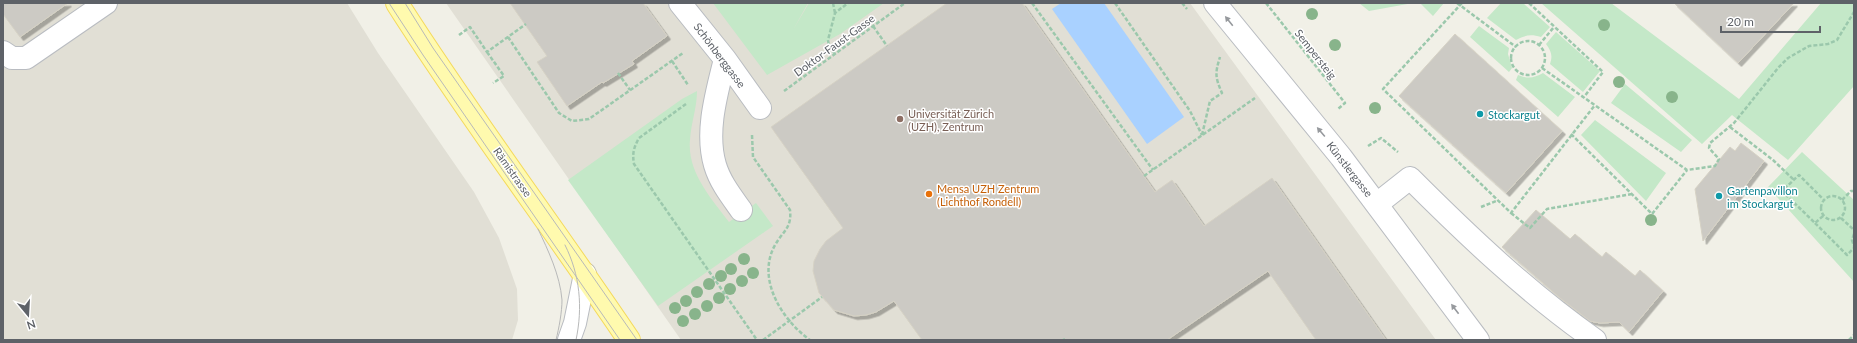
<svg xmlns="http://www.w3.org/2000/svg" width="1857" height="343" viewBox="0 0 1857 343" font-family="Lato,sans-serif">
<style>
.education{fill:#e1dfd5}
.green{fill:#c4e8c8}
.water{fill:#a9d1ff}
.building{fill:#cccac4;stroke:#d6d2c5;filter:url(#shadow)}
.lines{fill:none;stroke-linecap:round;stroke-linejoin:round}
.minor-casing{stroke:#b9bcc1;stroke-width:24}
.major-casing{stroke:#f4d95d;stroke-width:24}
.path{stroke:#9bc8ac;stroke-width:2.5;stroke-dasharray:4 2;stroke-linecap:butt}
.minor{stroke:#fff;stroke-width:22}
.major{stroke:#fffaae;stroke-width:22}
.tram{stroke:#b8b9b9;stroke-width:1}
.tree{fill:#88b48b}
.oneway{fill:#96999d}
.culture-dot{fill:#0f9aa8;stroke:#fff;stroke-width:1.5}
.education-dot{fill:#8d6e63;stroke:#fff;stroke-width:1.5}
.food-dot{fill:#e8710a;stroke:#fff;stroke-width:1.5}
.labels{text-anchor:middle;dominant-baseline:central;stroke-width:3;stroke-linejoin:round;paint-order:stroke}
.street-label{font-size:11px;fill:#5e6268;stroke:#fff}
.education-label{font-size:11px;fill:#785e54;stroke:#fff;text-anchor:start}
.culture-label{font-size:11px;fill:#0d838f;stroke:#fff;text-anchor:start}
.food-label{font-size:11px;fill:#c56008;stroke:#fff;text-anchor:start}
</style>
<defs>
<filter id="shadow"><feDropShadow dx="3.5" dy="3.5" stdDeviation="0" flood-color="#0004"/></filter>
</defs>
<rect width="100%" height="100%" fill="#f1f0e7"/>
<path class="education" d="M3 3H347L378 53 474 192 499 238 517 289 518 320 512 340H3Z
M446 3H1190L1436 340H681Z"/>
<path class="green" d="M713 3H808L793 30 809 3H884L840 34 767 75Z
M1359 3H1413L1369 11Z
M1420 3H1444L1433 16Z
M1501 3H1523L1550 27 1541 37C1531 34 1525 35 1516 40L1487 18Z
M1541 3H1611L1739 99 1821 3H1854V86L1788 160 1732 115 1702 144Z
M1479 26 1509 48 1508 54 1512 68 1509 72 1470 37Z
M1556 32 1600 71 1583 92 1550 64C1553 55 1551 51 1546 44Z
M1543 73 1575 97 1558 117 1516 80 1518 75C1528 79 1534 78 1543 73Z
M1625 84 1692 140 1681 152 1611 103Z
M697 91C697 108 691 123 690 140 687 172 711 198 729 222L756 203 773 226 658 306 568 180 682 99Z
M1595 120 1666 173 1646 201 1581 135Z
M1802 152 1854 200V282L1768 187Z"/>
<path class="water" d="M1061 3H1104L1184 117 1147 144 1052 9Z"/>
<path class="building" d="M3 3H68L20 37 3 14Z
M510 3H643L667 36 632 61 634 64 603 83 602 82 567 106 537 62 547 56Z
M947 3H1022L1155 192 1172 180 1204 226 1272 178 1386 340H1316L1268 271 1167 340H922L894 301 876 312 866 315 854 316 834 310 819 293 813 271 814 261 820 249 826 241 843 228 771 127Z
M1674 3H1794L1738 63Z
M1455 34 1562 131 1506 193 1399 96Z
M1741 143 1764 161 1703 241 1695 189 1730 147 1735 151Z
M1536 210 1570 239 1575 234 1602 257 1606 252 1635 276 1640 270 1663 291 1629 332 1619 322 1600 323 1590 321 1560 298 1502 247Z"/>
<g class="lines">
<g class="minor-casing">
<path id="minor" d="M680 3 725 59 760 108
M1215 3 1341 157 1478 340
M3 52 12 58H26L106 3
M725 59C717 92 705 131 715 165 720 182 731 196 741 210
M1377 204 1410 178C1468 236 1528 293 1595 340
M569 340 575 323 585 274"/>
</g>
<g class="major-casing">
<path id="major" d="M397 3C470 118 553 227 629 340"/>
</g>
<path class="path" d="M833 3 835 13
M1032 3 1153 170
M1115 3 1190 111 1202 135
M1182 3 1187 9
M1266 3 1345 103 1338 109
M1457 3 1516 47
M1462 3 1383 89 1511 213 1595 105
M1529 3 1603 72 1584 97
M873 26 887 46
M459 35 470 27 487 52 526 24
M508 37 559 113 572 121 589 119 683 53
M1511 58a17 17 0 1 1 34 0a17 17 0 1 1-34 0Z
M1539 45 1554 27
M487 52 504 76 493 83
M835 54 829 46 828 40 835 13 848 3
M672 61 688 85
M1542 68 1687 170 1715 166 1719 159 1709 148 1710 143 1734 123 1778 68 1788 58 1809 46 1828 44 1837 40 1854 12
M618 73 630 90
M784 91 905 3
M686 104 639 138C634 147 632 153 634 164L757 340
M1730 127 1773 160 1794 180
M1571 134 1652 214 1687 170
M752 135 753 157 790 210C792 228 783 231 775 245 756 279 782 320 810 340
M1202 135 1210 101 1222 93C1215 77 1215 73 1220 57
M1368 146 1381 138 1398 152
M1144 176 1255 98
M1821 208a12 12 0 1 1 24 0a12 12 0 1 1-24 0Z
M1842 200 1851 191H1854
M1481 207 1496 201
M1511 213 1530 228 1547 209 1632 194
M1823 216 1815 223 1782 191 1799 175 1824 200
M1841 218 1854 230
M1815 223 1847 255 1854 248
M1854 234 1852 240 1854 246
M763 340 822 297
M1063 340 1065 339
M1849 340 1854 335"/>
<use href="#minor" class="minor"/>
<use href="#major" class="major"/>
<path class="tram" d="M389 3 423 55 620 340
M405 3 433 48 637 340
M538 229C548 250 560 275 562 300 562 312 559 328 556 340
M565 245C580 275 583 307 576 340"/>
</g>
<g class="tree">
<circle cx="1312" cy="14" r="6"/>
<circle cx="1604" cy="25" r="6"/>
<circle cx="1335" cy="45" r="6"/>
<circle cx="1619" cy="82" r="6"/>
<circle cx="1672" cy="97" r="6"/>
<circle cx="1375" cy="108" r="6"/>
<circle cx="1651" cy="220" r="6"/>
<circle cx="744" cy="259" r="6"/>
<circle cx="731" cy="269" r="6"/>
<circle cx="753" cy="273" r="6"/>
<circle cx="721" cy="276" r="6"/>
<circle cx="742" cy="281" r="6"/>
<circle cx="709" cy="284" r="6"/>
<circle cx="730" cy="289" r="6"/>
<circle cx="697" cy="292" r="6"/>
<circle cx="719" cy="298" r="6"/>
<circle cx="686" cy="301" r="6"/>
<circle cx="707" cy="306" r="6"/>
<circle cx="675" cy="308" r="6"/>
<circle cx="695" cy="314" r="6"/>
<circle cx="683" cy="321" r="6"/>
</g>
<defs><path id="oneway-solid" d="M-6-.8H1V-3.2L6.5 0L1 3.2V.8H-6Z"/></defs>
<g class="oneway">
<use href="#oneway-solid" transform="translate(1229 21) rotate(-129)"/>
<use href="#oneway-solid" transform="translate(1321 132) rotate(-130)"/>
<use href="#oneway-solid" transform="translate(1455 309) rotate(-127)"/>
</g>
<g class="culture-dot">
<circle cx="1480" cy="114" r="4"/>
<circle cx="1719" cy="196" r="4"/>
</g>
<circle class="education-dot" cx="900" cy="119" r="4"/>
<circle class="food-dot" cx="929" cy="194" r="4"/>
<g class="labels">
<g class="street-label">
<text transform="translate(834 45) rotate(-36)">Doktor-Faust-Gasse</text>
<text transform="translate(1316 54) rotate(52)">Sempersteig</text>
<text transform="translate(720 55) rotate(53)">Schönberggasse</text>
<text transform="translate(1350 169) rotate(52)">Künstlergasse</text>
<text transform="translate(513 172) rotate(55)">Rämistrasse</text>
</g>
<g class="education-label">
<text x="908" y="113">Universität Zürich<tspan x="908" dy="13">(UZH), Zentrum</tspan></text>
</g>
<g class="culture-label">
<text x="1488" y="114">Stockargut</text>
<text x="1727" y="190">Gartenpavillon<tspan x="1727" dy="13">im Stockargut</tspan></text>
</g>
<g class="food-label">
<text x="937" y="188">Mensa UZH Zentrum<tspan x="937" dy="13">(Lichthof Rondell)</tspan></text>
</g>
</g>
<rect width="1857" height="343" fill="none" stroke="#5e6268" stroke-width="8"/>
<g transform="translate(28 315) rotate(162)" stroke="#ffffff" stroke-width="3" paint-order="stroke">
<path d="M0-3L7 15L0 10L-7 15Z" fill="#5e6268"/>
<text y="-6" font-size="11" font-weight="bold" text-anchor="middle" fill="#5e6268">N</text>
</g>
<path d="M1721 26v6h99v-6" fill="none" stroke="#5e6268" stroke-width="2"/>
<text x="1727" y="26" font-size="12" fill="#5e6268" stroke="#ffffff" stroke-width="3" paint-order="stroke">20 m</text>
</svg>
